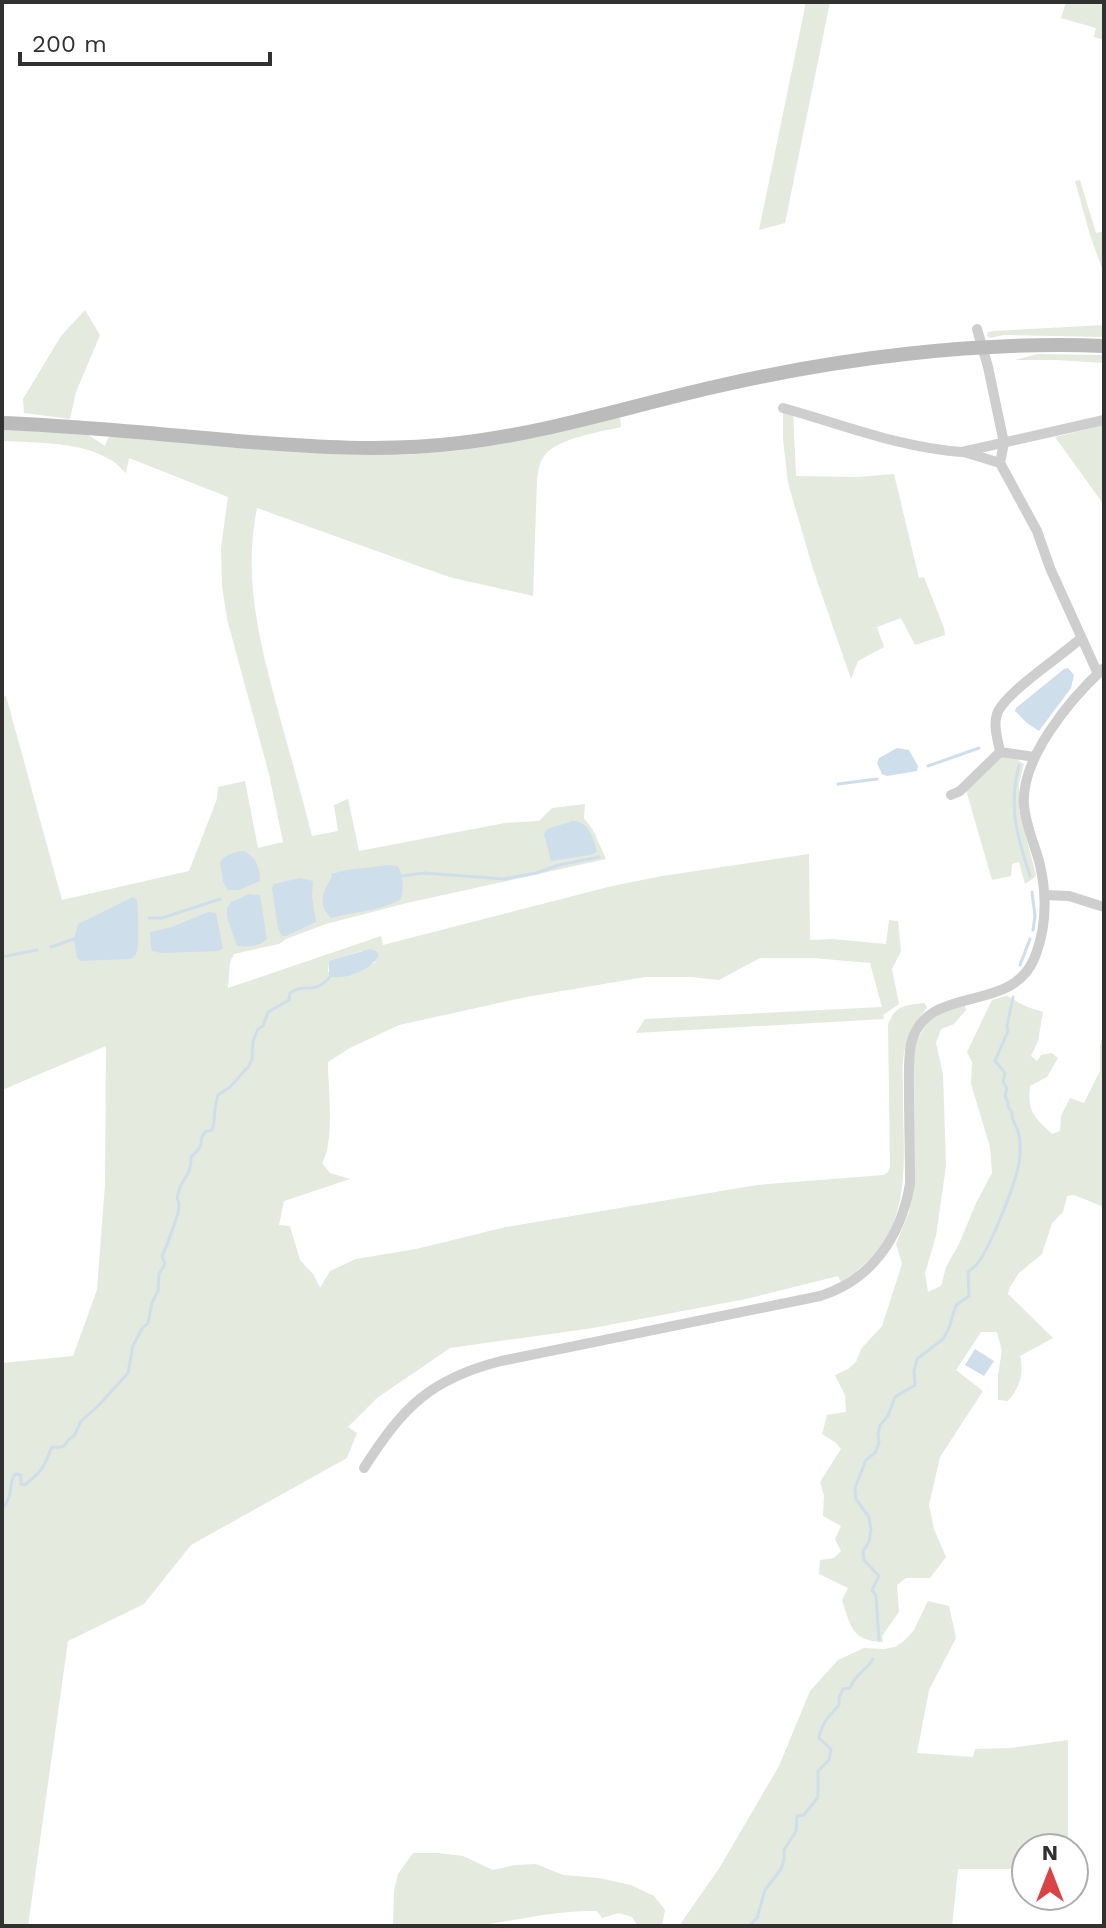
<svg xmlns="http://www.w3.org/2000/svg" width="1106" height="1928" viewBox="0 0 1106 1928" font-family="'Work Sans',sans-serif">
<style>
.green{fill:#e4eade;fill-rule:evenodd}
.water{fill:#cfdeeb}
.lines{fill:none;stroke-linecap:round;stroke-linejoin:round}
.stream{stroke:#cfdeeb;stroke-width:3}
.minor{stroke:#cecece;stroke-width:10}
.secondary{stroke:#bbb;stroke-width:14}
</style>
<rect width="100%" height="100%" fill="#fff"/>
<path class="green" d="M806 2H830L785 223 759 230Z
M1066 2H1104V40L1094 37 1096 28 1061 18Z
M1080 180 1096 233 1104 231V274L1090 235 1075 181Z
M85 310 100 335 76 392 70 419 24 413 23 399 61 336Z
M1104 325V337L1004 335 990 338 987 336 988 332 994 331Z
M1037 354 1104 355V363L1057 360H1015Z
M783 408 793 410 796 476 858 477 894 474 919 578 924 577 944 628 945 635 915 645 901 618 877 627 884 647 858 661 851 679 813 569 788 483 783 439Z
M620 416 621 427C601 432 557 438 544 456 539 463 538 472 537 480L533 596 449 577 257 508C242 581 261 647 280 718 291 757 302 797 312 836L338 831 334 805 348 799 359 851 505 823 539 821 552 808 585 804 584 818 593 830 606 859 407 903 326 924 286 939 279 944 234 954 230 962 228 988 381 936 383 945 612 886 662 876 809 854 810 940 832 939 886 944 889 920 898 921 901 951 892 969 899 1004 883 1015 884 1019 636 1033 645 1019 882 1007 870 963 813 958H760L719 980 692 977H645L526 997 399 1025 350 1048 328 1062C328 1088 335 1142 322 1163L330 1173 350 1179 284 1201 279 1225 290 1226 300 1260 314 1275 320 1288 330 1271 356 1259 416 1249 506 1227 757 1185 884 1175 888 1172 890 1167 888 1025C894 1006 905 1005 924 1003L927 1007C920 1019 909 1031 906 1045 901 1060 903 1078 903 1094 903 1171 916 1235 841 1282L838 1276 746 1299 593 1328 450 1348 377 1398 348 1427 357 1433 347 1458 191 1545 144 1604 68 1641 28 1926H2V1363L73 1356 97 1290 105 1184 106 1046 2 1090V852L4 851 2 843V697L6 696 62 900 189 871 217 799 218 787 245 781 258 848 283 842 269 774 227 619 222 586 221 548 228 497 129 458 126 473C121 469 117 463 111 460 79 441 38 443 2 441V427L87 434 105 446 108 438 112 436 305 452 402 455 456 451 502 444ZM362 951 376 962 352 975 328 972 329 962 331 960Z
M1104 425V505L1055 437Z
M1002 756 1015 758 1024 764 1019 784V810L1036 875 1034 878 1025 884 1019 862 1012 864 1011 876 992 880 966 790Z
M1007 996 1027 1007 1043 1012 1038 1041 1031 1056 1037 1061 1041 1055 1052 1053 1058 1058 1047 1077 1030 1086C1027 1113 1035 1117 1052 1134L1060 1131 1061 1116 1070 1098 1084 1103 1100 1071V1045L1104 1032V1207L1074 1195 1067 1196 1063 1212 1052 1223 1042 1254 1019 1273 1010 1287 1008 1294 1053 1338 1020 1356C1024 1374 1020 1387 1008 1401L998 1400V1374L1002 1351 997 1332H981L956 1370 983 1391 940 1457 929 1505 934 1529 946 1557 930 1578H906L897 1585 899 1612 882 1636 883 1642C852 1641 851 1627 842 1600L848 1588 819 1574 820 1560 834 1558 841 1551 835 1539 841 1526 823 1516 824 1496 820 1482 841 1449 836 1443 822 1434 827 1415 846 1412 845 1395 835 1375 848 1369 856 1362 861 1349 882 1326 902 1264 896 1244 909 1212 914 1171 912 1065 916 1042 929 1020 947 1009 965 1006 966 1010 954 1024 941 1029 936 1043 943 1074 946 1166 936 1236 925 1273 928 1292 941 1286 946 1267 959 1244 976 1203 992 1173 990 1147 971 1084 972 1062 967 1052 992 1000Z
M928 1601 949 1606 956 1638 929 1690 917 1753 973 1757 975 1749 1011 1748 1068 1740V1848H1026V1869H958L952 1926H679L720 1867 779 1766 810 1691 838 1660 864 1648 884 1649 895 1647 904 1641 914 1630Z
M413 1853H437L463 1856 493 1870 515 1865 536 1864 563 1875 599 1878 631 1885 654 1896 665 1910 662 1926H638L632 1917 619 1913 602 1918 597 1911C554 1910 521 1920 480 1925 452 1928 421 1926 393 1926L394 1891 398 1874Z"/>
<path class="water" d="M1068 668 1074 675 1071 688 1039 731 1027 723 1015 711 1016 708 1064 669Z
M897 748 909 750 918 766 917 771 887 776 882 774 877 763 879 758Z
M573 821C589 821 593 838 597 852L590 855 551 861 544 834 547 829Z
M244 851C256 858 260 866 260 881L239 890H228L223 882 220 862C226 854 234 852 244 851Z
M389 865 398 866C403 875 404 888 401 899 381 911 353 912 331 918 317 905 323 891 332 877L331 874 346 870Z
M300 878 313 881 312 896 316 922 286 936H282L278 929 272 888 274 884Z
M249 894 260 895 267 939C260 947 247 947 237 946L227 917V908L231 902Z
M133 897 137 900C138 909 140 947 136 954 135 956 133 957 131 959L81 961 77 958 74 939 78 924Z
M208 912 216 913 223 949 218 951 161 953 152 951 151 948 150 932 172 927Z
M370 949 376 951 379 955C372 970 344 981 329 976V962L331 960Z
M975 1349 994 1361 984 1376 965 1365Z"/>
<g class="lines">
<path class="stream" d="M1019 765C1008 809 1017 835 1030 876
M928 766 979 748
M838 784 877 779
M402 876 424 873 504 879 536 873 559 865 599 857
M1032 892 1035 916 1033 930
M149 918H162L220 899
M51 947 74 939
M2 957 37 950
M1020 965 1030 939
M2 1509C15 1494 7 1487 15 1474L21 1475V1484L25 1485C30 1480 36 1476 40 1471 46 1464 48 1455 52 1447 71 1449 61 1442 74 1436L81 1421 98 1406 128 1373 133 1346 141 1330 148 1323 152 1303 158 1291 159 1274 165 1264 162 1256C165 1251 179 1213 179 1207 179 1197 176 1203 178 1194 181 1178 192 1176 191 1157 196 1152 203 1147 201 1139L205 1132 212 1130 214 1123 215 1108 218 1095 230 1087 249 1066 252 1059 253 1041 258 1029 263 1026 268 1012 289 1000 290 993C304 982 314 996 330 977
M879 1640 876 1596 872 1590 879 1576 864 1560 863 1551 869 1542 871 1530 869 1517 856 1499 855 1488 866 1460 875 1453 879 1443 878 1434 880 1425 888 1416 895 1397 915 1385 914 1371 917 1359 943 1339 949 1328 956 1305 969 1296 968 1272C970 1270 976 1266 977 1264 990 1248 1021 1173 1020 1153 1020 1148 1020 1141 1019 1135 1017 1125 1011 1121 1012 1112L1008 1107V1102L1005 1096 1007 1088 1003 1082 1005 1073 995 1061 1008 1031 1007 1026 1013 997
M749 1926 757 1918 765 1890 781 1869 784 1860V1850L796 1831 797 1816 804 1815 818 1797V1771L829 1760 831 1749 819 1738C823 1720 829 1717 839 1705V1698L843 1689 850 1688C855 1674 866 1671 873 1659"/>
<path class="minor" d="M977 329 988 367 1004 443 1000 463
M783 408C841 424 901 448 962 452L1104 420
M964 452 1000 463
M1000 463 1037 531 1050 568 1098 674
M1035 757 1000 752C998 740 993 726 997 714 1004 693 1062 656 1081 638
M951 795 960 791 1000 752
M1045 895 1069 896 1104 907
M364 1468C403 1407 430 1379 501 1361L820 1296C872 1280 901 1236 910 1184 910 1154 909 1123 909 1093 909 1077 908 1060 911 1044 927 980 1014 1018 1036 954 1047 924 1047 896 1040 865 1035 845 1026 827 1024 806 1020 759 1070 699 1104 668"/>
<path class="secondary" d="M2 423C81 426 159 434 237 441 312 447 386 452 460 443 547 433 630 406 714 387 838 358 977 341 1104 346"/>
</g>
<rect width="1106" height="1928" fill="none" stroke="#313131" stroke-width="8"/>
<g transform="translate(1050 1872)"><circle r="38" fill="#ffffff" stroke="#adadad" stroke-width="2"/>
<path d="M0-6L14 30L0 20L-14 30Z" fill="#d94346"/>
<text y="-12" font-size="22" font-weight="bold" text-anchor="middle" fill="#313131">N</text>
</g>
<path d="M20 52v12h250v-12" fill="none" stroke="#313131" stroke-width="4"/>
<text x="32" y="52" font-size="24" fill="#313131" stroke="#ffffff" stroke-width="6" paint-order="stroke">200 m</text>
</svg>
